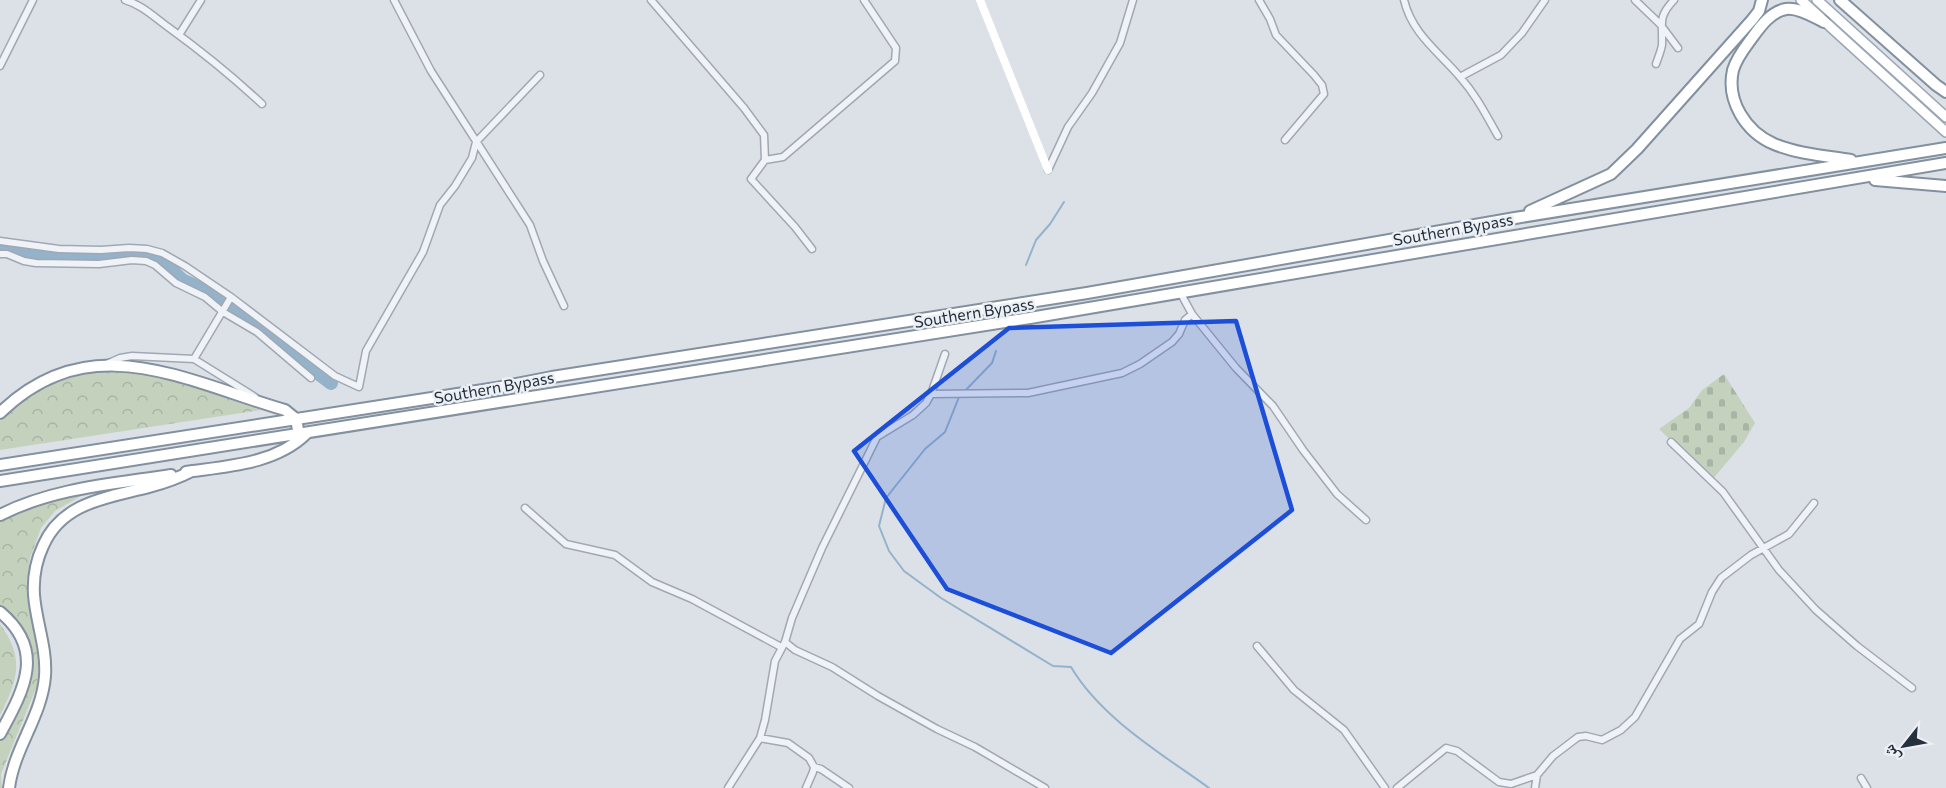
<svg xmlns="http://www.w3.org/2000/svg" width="1946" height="788" viewBox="0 0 1946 788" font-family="Commissioner,'Noto Naskh Arabic',sans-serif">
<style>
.cemetery{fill:url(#cemetery-stones)}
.park{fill:url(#park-crowns)}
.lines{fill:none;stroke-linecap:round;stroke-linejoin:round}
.stream{stroke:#94b2ca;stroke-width:2}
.river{stroke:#94b2ca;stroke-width:14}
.street-casing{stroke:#a1a8b2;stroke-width:9}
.primary-casing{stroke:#9ba7b4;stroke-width:12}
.highway-casing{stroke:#83909f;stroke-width:14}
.street{stroke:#eff2f6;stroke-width:6}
.secondary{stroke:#fff;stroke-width:8}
.primary{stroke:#fff;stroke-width:9}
.highway{stroke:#fff;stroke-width:10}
.marked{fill:#1d4ed8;fill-opacity:0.2;stroke:#1d4ed8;stroke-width:4.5;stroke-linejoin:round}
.labels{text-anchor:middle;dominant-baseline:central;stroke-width:5;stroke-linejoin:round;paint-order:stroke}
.street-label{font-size:16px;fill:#25303f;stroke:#ecf0f5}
</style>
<defs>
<pattern id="cemetery-stones" width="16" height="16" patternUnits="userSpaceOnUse" patternTransform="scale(1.5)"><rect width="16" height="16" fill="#c4d2bd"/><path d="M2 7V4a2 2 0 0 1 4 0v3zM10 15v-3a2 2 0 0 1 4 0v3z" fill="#a8b5a4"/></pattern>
<pattern id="park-crowns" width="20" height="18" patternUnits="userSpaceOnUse" patternTransform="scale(1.5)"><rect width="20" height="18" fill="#c4d2bd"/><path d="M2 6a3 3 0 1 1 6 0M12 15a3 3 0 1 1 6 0" fill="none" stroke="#a8b5a4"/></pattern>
</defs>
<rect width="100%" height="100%" fill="#dce1e8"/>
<path class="cemetery" d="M1724 374 1755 423 1744 442 1712 480 1659 429 1689 408 1702 390Z"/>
<path class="park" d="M102 371 143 373 197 388 261 410 0 450V421C33 390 57 378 102 371Z
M111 486 83 495 55 511 41 528 30 558 27 587 39 663 37 686 1 774 2 788H0V742L23 696 22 630 10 614 0 606V520L40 501Z
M0 624C25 658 18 680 0 715Z"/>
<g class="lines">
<path class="stream" d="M1026 265 1036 240 1050 224 1064 202
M996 351 992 363 959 397 945 432 925 449 886 498 879 526 889 551 904 571 941 598 1053 666 1071 667C1101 718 1162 754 1209 788"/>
<path class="river" d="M0 246 13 248 32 256 62 255 87 258 127 254 150 256 169 268 182 280 206 291 265 328 280 344 331 383"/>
<g class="street-casing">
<path id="street" d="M125 0C142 5 154 17 168 27 201 51 232 76 262 104
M394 0 431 71 530 225 543 261 564 306
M651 0 744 108 764 135 765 160 751 179 795 227 812 249
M1259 0 1270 19 1276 35 1314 75 1322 85 1324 94 1285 140
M1404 0C1412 34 1439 52 1460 77 1476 95 1486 115 1498 136
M1635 0 1660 24 1678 48
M179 35 201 0
M1656 64C1658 58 1661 51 1662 45 1663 23 1657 18 1674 0
M0 66 33 0
M1460 77 1501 55 1522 33 1545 0
M765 160 783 157 895 61 896 48 864 0
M1048 170 1068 127 1092 93 1120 43 1133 0
M0 241 59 249 101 250 129 248 147 249 162 253 185 266 231 297 335 376 359 387 366 351 423 252 440 205 455 186 472 158 476 142 540 75
M0 254H7L24 261 36 263 99 264 132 260 146 261 155 265 176 283 205 297 223 312 257 332 311 378
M1180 292 1192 314 1236 368 1273 406 1303 450 1337 494 1366 520
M194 359 231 297
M104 365 120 358 132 356 194 359 255 397
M931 394 1028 393 1122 373 1140 364 1172 342 1179 334 1185 320 1192 314
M1671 442 1723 492 1779 570 1816 610 1857 646 1912 688
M525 508 566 544 615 555 652 582 692 599 781 647
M785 642 795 650 832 667 878 696 937 729 975 747 1045 788
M1257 646 1294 690 1344 730 1385 788
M760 738 788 743 809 758 814 767 813 772 806 788
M814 767 821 769 849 788
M1861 778 1867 788
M728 788 760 738 765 720 775 661 785 642 792 618 822 548 877 437 913 415 926 403 931 394 945 354
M1397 788 1446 748 1457 751 1499 782 1511 784 1537 775 1553 756 1578 737 1586 736 1602 740 1621 730 1635 717 1680 639 1699 624 1712 592 1721 578 1751 555 1789 534 1814 503
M1535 788 1537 775"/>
</g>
<g class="primary-casing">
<path id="primary" d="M1801 0 1946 132
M1817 0 1946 117"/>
</g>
<g class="highway-casing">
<path id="highway" d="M1840 0 1936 85 1946 92
M1824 22C1814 17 1798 7 1786 9 1769 12 1758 30 1749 42 1743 50 1736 60 1733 70 1726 101 1746 132 1774 144 1798 154 1826 156 1851 160
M1875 180 1946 186
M1530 211 1611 174 1637 149 1752 20 1759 11 1762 0
M0 413C90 325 185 381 285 410L296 419 299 435
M0 465 496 388 552 377 1087 293 1515 218 1946 148
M186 472C228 466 275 464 306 434
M0 481 1030 318 1946 163
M0 515C53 488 113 484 171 475
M0 612C47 651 23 691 0 734
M9 788C14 748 42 716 45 676 47 648 36 622 34 595 33 579 36 561 43 546 62 502 107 498 149 487 164 483 178 478 192 471"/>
</g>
<use href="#street" class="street"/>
<path class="secondary" d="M980 0 1048 170"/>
<use href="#primary" class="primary"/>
<use href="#highway" class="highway"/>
</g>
<path class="marked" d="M1236 321 1292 510 1111 653 947 589 854 451 1009 328Z"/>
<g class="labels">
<g class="street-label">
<text transform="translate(1453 229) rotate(-10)">Southern Bypass</text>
<text transform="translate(974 312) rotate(-9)">Southern Bypass</text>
<text transform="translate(494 387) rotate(-10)">Southern Bypass</text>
</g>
</g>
<g transform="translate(1904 746) rotate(239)" stroke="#ecf0f5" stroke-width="4.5" paint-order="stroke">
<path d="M0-4.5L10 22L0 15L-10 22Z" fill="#25303f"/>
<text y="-9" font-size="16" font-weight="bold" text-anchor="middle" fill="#25303f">ش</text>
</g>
</svg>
